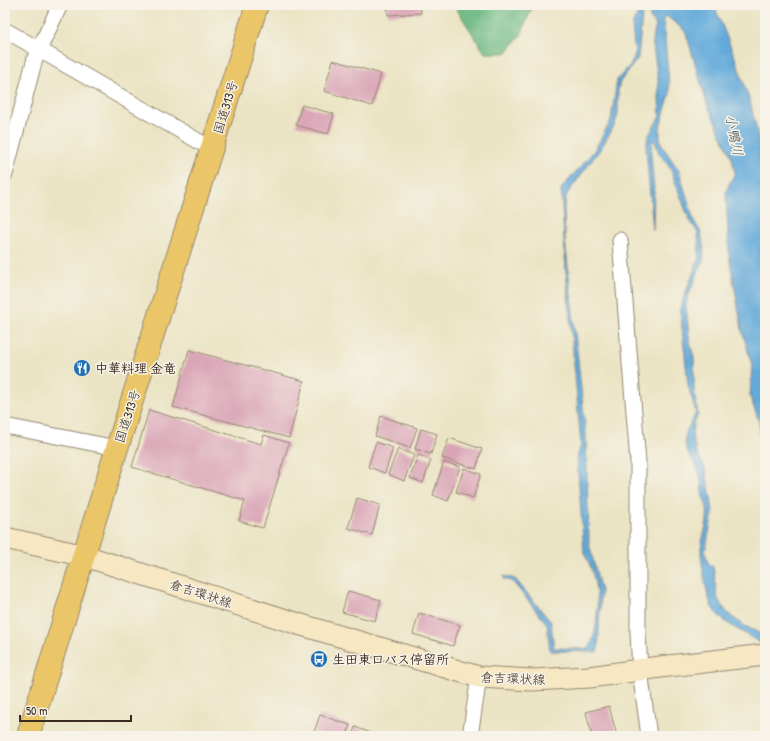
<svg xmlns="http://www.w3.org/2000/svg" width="770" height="741" viewBox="0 0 770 741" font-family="'Patrick Hand','Klee One',sans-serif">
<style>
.forest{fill:#6eba83;stroke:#547250}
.water{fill:#64aada;stroke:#506a7c}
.building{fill:#daa6b7}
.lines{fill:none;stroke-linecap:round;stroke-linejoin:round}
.street-casing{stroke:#938771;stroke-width:17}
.secondary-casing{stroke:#938771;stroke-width:23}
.highway-casing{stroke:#938771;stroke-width:24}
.street{stroke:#fff;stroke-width:15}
.secondary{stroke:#f7e8c3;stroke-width:21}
.highway{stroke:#ebc669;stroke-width:22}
.labels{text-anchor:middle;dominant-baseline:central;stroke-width:3;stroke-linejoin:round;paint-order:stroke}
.street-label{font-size:13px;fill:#3b2a1e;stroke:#f7f3e8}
.poi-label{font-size:13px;font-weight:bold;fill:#3b2a1e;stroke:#f7f3e8;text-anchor:start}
.water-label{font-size:14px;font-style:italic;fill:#495760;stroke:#f7f3e8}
</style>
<rect width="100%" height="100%" fill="#f7f3e8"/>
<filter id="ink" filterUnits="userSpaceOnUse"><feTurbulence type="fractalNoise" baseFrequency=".025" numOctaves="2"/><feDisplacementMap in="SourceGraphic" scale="8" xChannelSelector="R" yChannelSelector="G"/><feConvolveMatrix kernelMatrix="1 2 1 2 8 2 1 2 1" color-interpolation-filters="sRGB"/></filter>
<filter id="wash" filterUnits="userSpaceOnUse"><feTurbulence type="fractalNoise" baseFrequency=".012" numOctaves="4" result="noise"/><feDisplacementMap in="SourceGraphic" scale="16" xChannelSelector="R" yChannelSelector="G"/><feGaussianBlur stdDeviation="0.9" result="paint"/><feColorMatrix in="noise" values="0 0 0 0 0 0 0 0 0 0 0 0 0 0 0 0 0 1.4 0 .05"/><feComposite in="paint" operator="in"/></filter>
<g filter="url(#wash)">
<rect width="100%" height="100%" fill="#ebe4c4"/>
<path class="forest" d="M454 5H533L521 35 506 53H485Z"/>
<path class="water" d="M640 5H643L638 58 620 82 618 90V115L614 126 601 148 567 194 564 208 565 239 586 436 589 544 601 591 598 648 597 652 550 651 547 624 513 582 504 579V576L515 579 551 622 554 648 589 649C602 623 599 577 584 553L577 458 581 445 566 271 561 189 594 151 611 120 617 80 631 64 635 55 632 25 639 12Z
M650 5H714L736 60 751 105 757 131 765 185V481L759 421 750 397 752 365 742 330 729 255 726 193 729 184 735 173 732 158 707 104 686 33 683 29 665 15 663 19 670 93 660 127V138L663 147 679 171 694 221 701 232 703 244 704 259 690 291 686 305 689 337 694 358V389L698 415 694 422 692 434 696 452 705 468 711 497 713 513 705 552 708 563 713 567C715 576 716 592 718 599 726 617 748 629 765 635V647C749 633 723 626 712 607 707 598 700 558 701 547 703 535 709 521 707 508 706 502 702 497 702 491 701 483 702 477 698 470 694 460 685 453 685 440 685 429 693 421 696 412L688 385 680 308 699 257 698 233 689 219 670 168 659 153 656 144 652 139 651 156 654 188 653 230 646 148 648 137 660 116 658 78 652 40 656 25 650 18Z"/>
<g id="blocks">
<path class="building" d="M387 5H420L421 13 388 15Z
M333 60 381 74 372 106 324 91Z
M302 105 334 114 328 134 296 125Z
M189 350 304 381 289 438 173 407Z
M149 410 261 444 264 435 289 443 263 528 239 521 245 501 132 467Z
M381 416 417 428 410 448 375 436Z
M421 429 437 434 431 454 415 449Z
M449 438 482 449 476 469 442 458Z
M376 442 393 448 385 473 368 467Z
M398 449 414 455 404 481 388 474Z
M418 455 431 460 423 483 410 478Z
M444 462 460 467 448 501 433 495Z
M464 468 481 474 473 498 456 492Z
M357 498 380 505 372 535 348 528Z
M348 591 381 600 375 621 342 612Z
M419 613 460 625 453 646 413 634Z
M609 706 617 736H592L586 712Z
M320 715 350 725 347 736H326L314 732Z
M355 727 371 733 369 736H352Z"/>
</g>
</g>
<g filter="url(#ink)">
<use href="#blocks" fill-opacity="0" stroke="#938771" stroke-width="1"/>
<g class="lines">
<g class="street-casing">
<path id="street" d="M5 30 212 149
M5 174 35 58 60 5
M620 240 638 462V633L640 671 649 736
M5 426 117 448
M470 736 479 677"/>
</g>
<g class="secondary-casing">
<path id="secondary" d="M5 538 85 556 305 626 479 677 532 680 590 677 660 667 765 655"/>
</g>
<g class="highway-casing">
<path id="highway" d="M28 736 117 448 257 5"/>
</g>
<use href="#street" class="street"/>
<use href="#secondary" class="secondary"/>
<use href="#highway" class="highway"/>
</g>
</g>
<defs>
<g id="restaurant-disc" transform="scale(0.9)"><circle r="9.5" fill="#1f6fb2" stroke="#f7f3e8"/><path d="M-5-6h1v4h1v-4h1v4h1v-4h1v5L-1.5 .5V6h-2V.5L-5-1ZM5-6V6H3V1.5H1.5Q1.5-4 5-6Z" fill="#fff"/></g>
<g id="bus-disc" transform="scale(0.9)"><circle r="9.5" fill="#1f6fb2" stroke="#f7f3e8"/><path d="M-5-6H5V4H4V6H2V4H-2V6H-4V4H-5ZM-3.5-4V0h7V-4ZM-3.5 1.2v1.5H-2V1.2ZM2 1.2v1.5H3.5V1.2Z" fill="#fff"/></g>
</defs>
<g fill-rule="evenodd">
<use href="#restaurant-disc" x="82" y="368"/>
<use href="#bus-disc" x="319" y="659"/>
</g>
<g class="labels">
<g class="street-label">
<text transform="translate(225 107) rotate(-73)">国道313号</text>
<text transform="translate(127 416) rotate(-72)">国道313号</text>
<text transform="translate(201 593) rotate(18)">倉吉環状線</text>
<text transform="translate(513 678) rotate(2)">倉吉環状線</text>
</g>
<g class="poi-label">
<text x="95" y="368">中華料理 金竜</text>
<text x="332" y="659">生田東口バス停留所</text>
</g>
<g class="water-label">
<text transform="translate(735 135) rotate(79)">小鴨川</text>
</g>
</g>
<rect width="770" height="741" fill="none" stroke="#f7f3e8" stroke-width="20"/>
<path d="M20 715v6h111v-6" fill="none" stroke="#3b2a1e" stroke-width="2"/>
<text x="26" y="715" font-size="12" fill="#3b2a1e" stroke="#f7f3e8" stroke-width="3" paint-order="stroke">50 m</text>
</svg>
